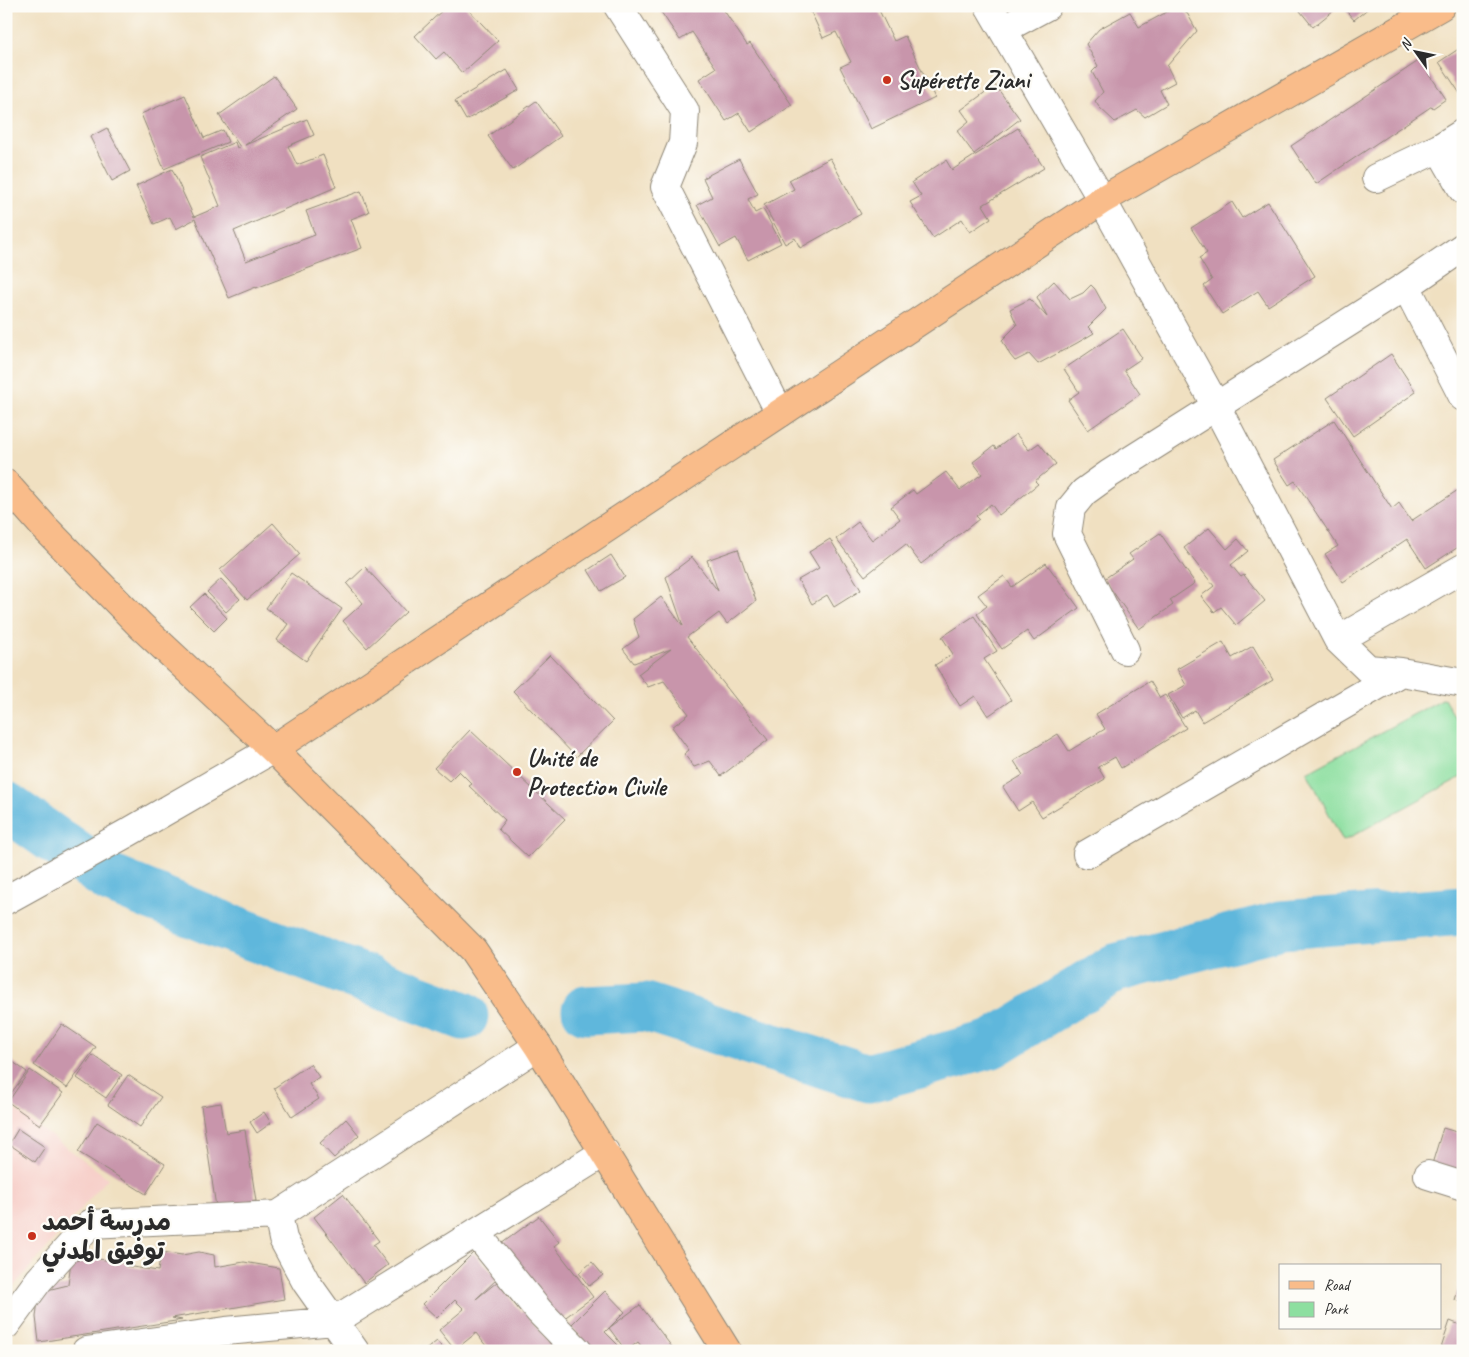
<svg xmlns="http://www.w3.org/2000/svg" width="1469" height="1357" viewBox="0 0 1469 1357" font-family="Caveat,'Playpen Sans Arabic',sans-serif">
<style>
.built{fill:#f7d0ca}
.park{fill:#8ddfa0;stroke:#5c8566}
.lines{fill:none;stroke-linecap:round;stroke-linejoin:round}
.river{stroke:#5eb7dc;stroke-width:49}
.building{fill:#c895ab}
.minor-casing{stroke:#8e8676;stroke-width:30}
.major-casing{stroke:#8e8676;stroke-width:30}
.minor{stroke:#fff;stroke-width:28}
.major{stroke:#f9bc8a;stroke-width:28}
.poi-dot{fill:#c8321e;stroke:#fdfcf7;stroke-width:2}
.labels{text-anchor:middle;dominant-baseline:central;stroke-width:4.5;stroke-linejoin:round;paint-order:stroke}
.poi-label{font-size:25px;font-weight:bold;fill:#2b2b2b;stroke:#fdfcf7;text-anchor:start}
</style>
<rect width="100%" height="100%" fill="#fdfcf7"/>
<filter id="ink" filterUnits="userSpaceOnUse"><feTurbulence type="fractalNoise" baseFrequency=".02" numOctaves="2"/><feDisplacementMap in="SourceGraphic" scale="10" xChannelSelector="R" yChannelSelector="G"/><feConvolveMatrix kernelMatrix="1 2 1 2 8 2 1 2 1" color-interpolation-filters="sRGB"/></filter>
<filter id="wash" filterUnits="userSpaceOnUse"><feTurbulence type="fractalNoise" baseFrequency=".0096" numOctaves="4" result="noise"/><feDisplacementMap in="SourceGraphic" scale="20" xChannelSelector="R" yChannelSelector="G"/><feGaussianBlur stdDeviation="1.12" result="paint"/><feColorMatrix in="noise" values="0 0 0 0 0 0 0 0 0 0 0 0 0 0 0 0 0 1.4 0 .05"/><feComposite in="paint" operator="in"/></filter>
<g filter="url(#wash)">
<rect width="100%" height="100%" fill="#f0e0c1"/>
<path class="built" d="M6 1103 108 1178 6 1295Z"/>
<path class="park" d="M1444 698 1463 732V776L1343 841 1307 772Z"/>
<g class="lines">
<path class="river" d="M6 806 110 879 209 920 464 1016
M586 1010 645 1007 868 1078 992 1044 1115 968 1281 925 1463 911"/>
</g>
<g id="blocks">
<path class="building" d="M447 6H465L498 41 462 73 444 52 436 59 415 36Z
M657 6H721L747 45 750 43 792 105 751 132 739 113 726 121 699 79 716 68 692 32 680 40Z
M806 6H877L894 41 905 36 935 98 871 129 840 67 851 62 836 32 823 38 811 12 810 13Z
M1178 6 1187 13 1197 31 1167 66 1175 82 1160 90 1167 104 1145 117 1137 110 1115 122 1099 107 1095 101 1103 92 1092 72 1098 66 1086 44 1099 29 1130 12 1139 27Z
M1296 6H1339L1313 27Z
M1342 6H1371L1354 20Z
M1463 46V98L1439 62Z
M1420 60 1446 99 1433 108 1432 106 1316 184 1291 146Z
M507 70 519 90 466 120 455 101Z
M274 76 297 109 245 145 307 119 314 135 288 146 297 165 323 155 336 187 234 231 246 261 315 235 306 211 361 191 369 212 351 219 362 248 256 288V287L229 298 195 219 176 229 170 217 154 224 136 186 172 169 194 217 220 206 200 157 235 142 237 148 240 147 219 115Z
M995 85 1020 119 974 154 957 131 969 121 961 110Z
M185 95 204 138 223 130 228 142 164 169 141 114Z
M536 101 561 136 513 170 488 136Z
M107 128 130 171 112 181 90 137Z
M1018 128 1044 168 983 205 991 218 970 232 962 219 933 238 910 202 921 196 912 182 946 160 952 170Z
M830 158 861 214 800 248 795 238 785 244 764 205 794 189 789 180Z
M739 159 758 194 748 199 755 213 763 209 781 243 748 260 736 238 720 247 697 205 712 197 703 178Z
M1232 202 1242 218 1268 202 1315 276 1268 306 1258 291 1222 314 1204 286 1212 280 1199 258 1207 253 1191 228Z
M1054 281 1070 299 1083 293 1091 285 1095 289 1106 309 1088 327 1094 333 1077 343 1038 364 1029 354 1015 361 1010 355 1002 340 1017 325 1010 309 1030 299 1047 317 1037 297Z
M1123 329 1142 358 1124 370 1140 394 1088 430 1068 400 1079 392 1064 369Z
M1391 354 1416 392 1353 436 1327 398Z
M1334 420 1392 509 1399 503 1411 521 1458 490 1463 497V544L1426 568 1407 539 1343 582 1325 554 1338 546 1295 481 1289 485 1273 460Z
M1016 434 1029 450 1039 443 1056 464 1035 481 1038 484 999 515 991 504 976 516 979 519 921 564 906 544 865 576 836 539 858 522 872 540 900 519 891 507 913 490 916 494 946 472 960 490 982 474 973 462 994 446 996 449Z
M273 523 300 554 247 600 220 570Z
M1209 528 1227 549 1238 539 1248 551 1231 565 1241 577 1244 575 1265 601 1236 625 1221 607 1214 612 1201 596 1214 586 1184 548Z
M1160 533 1195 583 1170 600 1173 605 1139 629 1104 579 1133 559 1129 554Z
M830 539 861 590 834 607 827 595 812 604 798 580 819 568 809 552Z
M738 549 756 601 727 624 719 613 687 637 768 740 721 776 710 761 694 767 684 754 689 750 672 727 689 714 664 681 648 687 638 674 671 649 634 663 623 649 639 637 633 619 661 597 683 626 666 577 692 557 718 591 707 560Z
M611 555 625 577 601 591 588 570Z
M1046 563 1079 608 1034 641 1027 631 1002 649 977 614 987 606 978 595 1004 576 1012 587Z
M365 567 406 612 367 648 343 621 363 603 347 584Z
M291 573 342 609 306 661 277 640 288 624 266 608Z
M221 579 240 599 226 612 207 592Z
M204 594 227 618 214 631 190 607Z
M974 616 997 651 984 659 1011 700 988 716 975 696 960 706 935 665 953 654 942 637Z
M1223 642 1232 658 1253 646 1273 680 1202 722 1195 710 1182 718 1168 695 1186 685 1177 669Z
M550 655 613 721 576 757 513 691Z
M1150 681 1160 698 1165 695 1186 728 1121 768 1115 757 1098 767 1105 779 1042 817 1032 802 1018 811 1003 787 1023 775 1014 761 1058 734 1069 751 1105 729 1096 714Z
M470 730 565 819 528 857 498 829 505 820 469 786 472 784 459 771 449 781 434 768Z
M62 1024 96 1047 67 1088 34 1065Z
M93 1055 122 1075 106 1098 77 1078Z
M6 1057 27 1072 6 1100Z
M310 1064 319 1077 309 1084 319 1099 292 1117 274 1088Z
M30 1070 63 1093 40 1125 8 1102Z
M128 1075 161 1097 140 1127 108 1105Z
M221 1103 226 1133 245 1130 256 1201 216 1207 201 1106Z
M264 1112 271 1123 257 1133 250 1122Z
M346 1119 359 1135 334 1158 320 1143Z
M97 1122 165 1164 146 1194 78 1152Z
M1443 1128 1463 1134V1174L1432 1164Z
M18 1129 45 1147 35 1162 9 1144Z
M343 1194 379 1241 373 1245 388 1265 364 1283 314 1217Z
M539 1216 559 1242 554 1246 593 1297 559 1322 501 1244Z
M161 1252 182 1255 199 1252 214 1255 215 1267 244 1262 279 1268 284 1299 172 1318 182 1320 39 1342 36 1317 39 1292 68 1285 71 1261 92 1258 132 1264 126 1266 158 1271Z
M473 1253 498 1278 476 1299 497 1282 521 1312 523 1310 556 1351H490L476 1333 455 1350 439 1330 464 1309 455 1300 437 1318 422 1304Z
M592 1262 603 1275 589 1286 579 1273Z
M1462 1276H1463V1302L1455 1300Z
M605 1291 625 1312 605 1332 624 1351H594L570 1326Z
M640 1305 675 1351H645L638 1342 626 1351 609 1328Z
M1450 1321 1463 1326V1351H1440Z
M437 1341 445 1351H424Z"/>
</g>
</g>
<g filter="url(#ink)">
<use href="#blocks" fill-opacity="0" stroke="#8e8676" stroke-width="1"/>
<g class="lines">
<g class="minor-casing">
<path id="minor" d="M618 6 685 111 683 143 665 187 780 413
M989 6 1102 200 1216 406 1338 640 1368 669 1401 672 1463 683
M1004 29 1047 6
M1439 148 1463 190
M1376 178 1439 148 1463 133
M1406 286 1463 397
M1338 640 1463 568
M1125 650 1067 534 1071 508 1084 492 1109 474 1406 286 1463 247
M1087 854 1401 672
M6 900 129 832 273 749
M1428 1175 1463 1186
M278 1215 283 1239 306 1282 355 1351
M476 1233 539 1311 578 1351
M6 1325 39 1280 90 1224 278 1215 538 1046
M86 1351 226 1331 334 1321 605 1152"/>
</g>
<g class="major-casing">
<path id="major" d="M6 484 45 528 141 626 273 749 473 950 538 1046 727 1351
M273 749 1102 200 1441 6"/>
</g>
<use href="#minor" class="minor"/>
<use href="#major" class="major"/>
</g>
</g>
<g class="poi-dot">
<circle cx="887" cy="80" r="5"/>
<circle cx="517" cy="772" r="5"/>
<circle cx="32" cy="1236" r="5"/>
</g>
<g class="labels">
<g class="poi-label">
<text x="897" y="80">Supérette Ziani</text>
<text x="527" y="758">Unité de<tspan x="527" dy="29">Protection Civile</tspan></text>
<text x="42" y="1222">مدرسة أحمد<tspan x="42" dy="29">توفيق المدني</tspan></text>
</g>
</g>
<rect width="1469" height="1357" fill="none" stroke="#fdfcf7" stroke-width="25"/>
<rect x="1279" y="1264" width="162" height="65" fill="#fdfcf7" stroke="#a9a8a5"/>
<rect x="1289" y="1281" width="25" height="8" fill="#f9bc8a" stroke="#a9a8a5"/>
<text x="1324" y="1290" font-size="15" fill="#2b2b2b">Road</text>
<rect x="1289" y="1302" width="25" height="15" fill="#8ddfa0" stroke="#a9a8a5"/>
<text x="1324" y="1314" font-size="15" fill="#2b2b2b">Park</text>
<g transform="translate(1416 52) rotate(303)" stroke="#fdfcf7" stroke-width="4" paint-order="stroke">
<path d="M0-4L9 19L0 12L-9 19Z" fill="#2b2b2b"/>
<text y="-8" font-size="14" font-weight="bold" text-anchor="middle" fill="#2b2b2b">N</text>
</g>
</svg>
